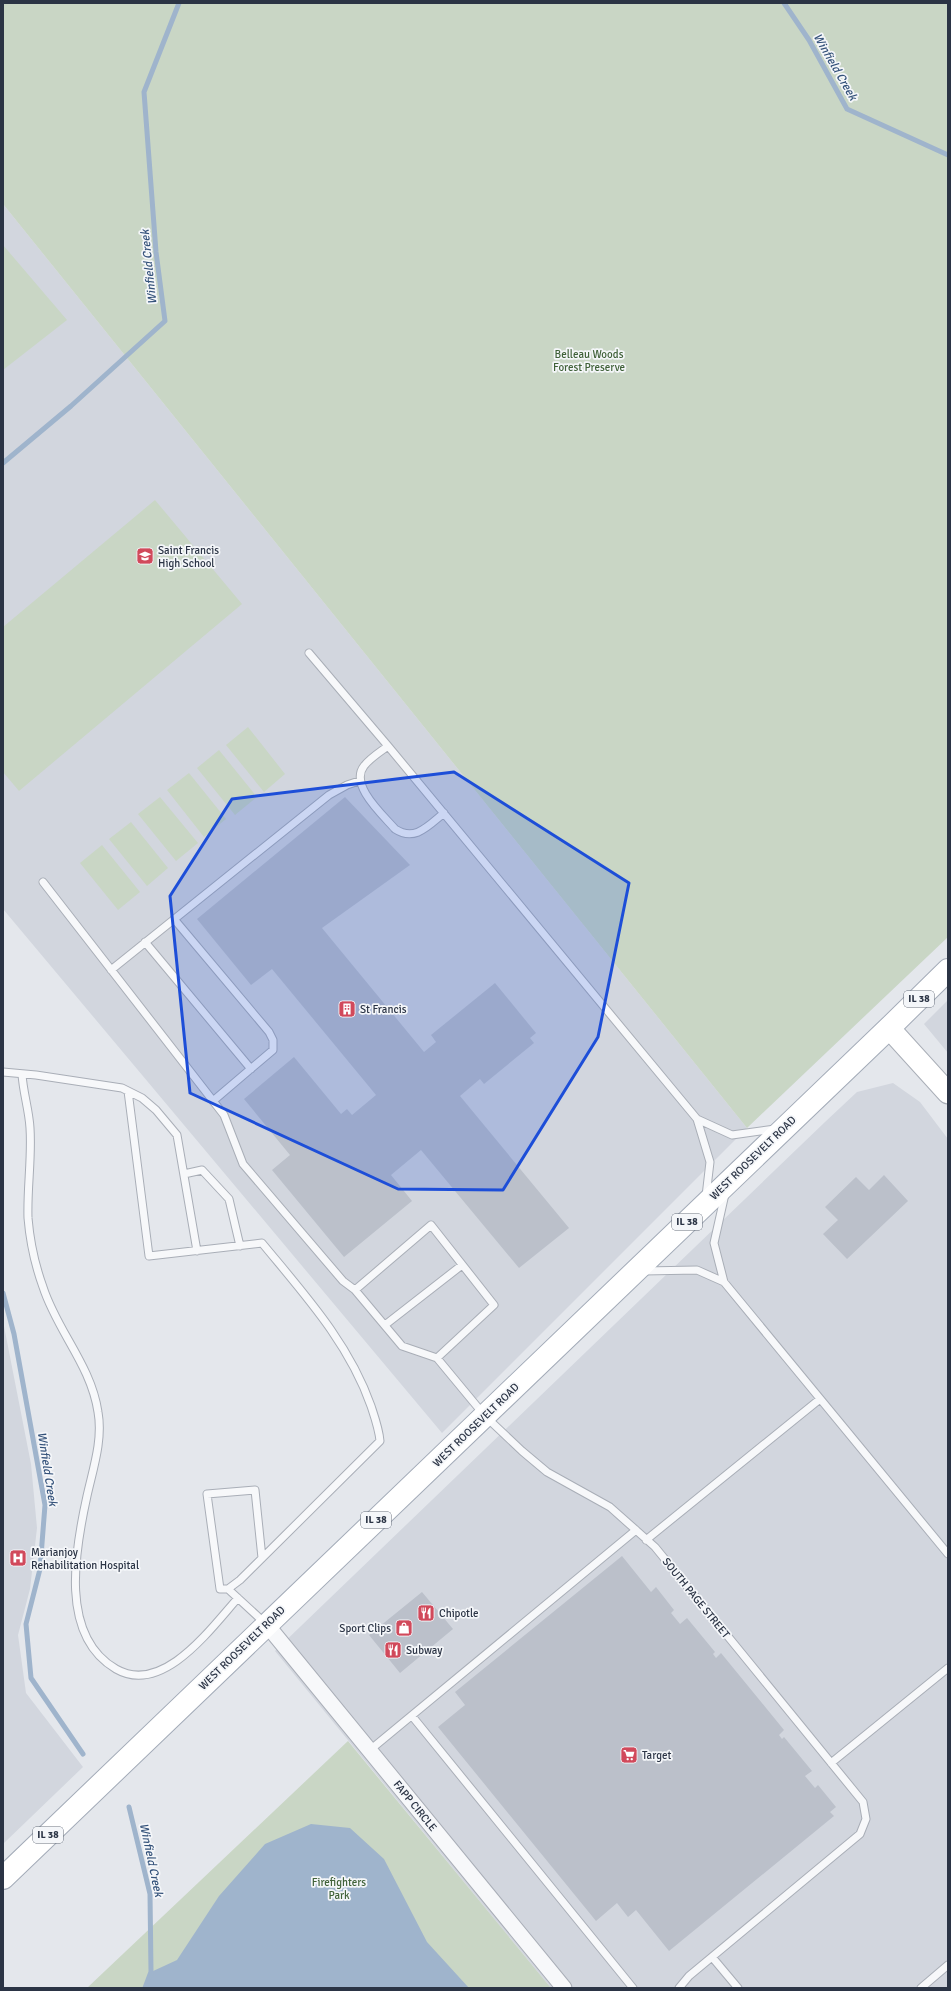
<svg xmlns="http://www.w3.org/2000/svg" width="951" height="1991" viewBox="0 0 951 1991" font-family="Signika,sans-serif">
<style>
.built{fill:#d2d6de}
.green{fill:#c9d6c5}
.water{fill:#9fb4cc}
.lines{fill:none;stroke-linecap:round;stroke-linejoin:round}
.stream{stroke:#9fb4cc;stroke-width:5}
.building{fill:#bbc0ca}
.service-casing{stroke:#a9aeb7;stroke-width:9}
.minor-casing{stroke:#a9aeb7;stroke-width:17}
.secondary-casing{stroke:#a9aeb7;stroke-width:23}
.primary-casing{stroke:#a3abb8;stroke-width:24}
.service{stroke:#f7f8fa;stroke-width:7}
.minor{stroke:#f7f8fa;stroke-width:15}
.secondary{stroke:#fff;stroke-width:21}
.primary{stroke:#fff;stroke-width:22}
.marked{fill:#1d4ed8;fill-opacity:0.2;stroke:#1d4ed8;stroke-width:3;stroke-linejoin:round}
.labels{text-anchor:middle;dominant-baseline:central;stroke-width:3.5;stroke-linejoin:round;paint-order:stroke}
.shield{fill:#f4f6f9;stroke:#676e7b;stroke-width:1}
.shield-label{font-size:10px;font-weight:bold;fill:#2b3445}
.park-label{font-size:11px;fill:#3f6138;stroke:#f4f6f9}
.poi-label{font-size:11px;fill:#2b3445;stroke:#f4f6f9;text-anchor:start}
.street-label{font-size:11px;fill:#2b3445;stroke:#f4f6f9}
.water-label{font-size:12px;font-style:italic;fill:#34527a;stroke:#f4f6f9}
</style>
<rect width="100%" height="100%" fill="#e4e7ec"/>
<path class="built" d="M3 204 747 1128 442 1433 3 909Z
M948 1000V1053L924 1024Z
M893 1083 920 1102 948 1139V1988H551L275 1651 825 1122 857 1092Z
M3 1321 31 1464 37 1528 30 1589 18 1635 26 1693 83 1767 3 1844Z"/>
<path class="green" d="M3 3H948V937L747 1128 3 204Z
M3 245 67 320 3 370Z
M155 500 242 604 19 791 3 772V627Z
M248 727 285 774 264 792 226 745Z
M219 750 257 797 235 815 197 768Z
M189 773 226 819 204 837 167 790Z
M160 797 198 843 176 861 138 814Z
M131 822 168 868 147 886 109 839Z
M102 845 140 892 118 910 80 863Z
M348 1741 551 1988H87Z"/>
<path class="water" d="M311 1824 350 1828 384 1859 427 1942 469 1988H145L151 1972 177 1960 219 1896 265 1844Z"/>
<g class="lines">
<path class="stream" d="M784 3 809 40 847 109 948 155
M3 463 71 406 165 321 156 252 144 92 179 3
M3 1293 14 1334 45 1505 40 1569 26 1624 31 1678 83 1754
M129 1807 150 1894 151 1972 145 1988"/>
</g>
<path class="building" d="M345 797 410 865 322 928 424 1052 436 1042 431 1035 495 983 536 1033 530 1038 534 1043 484 1084 480 1079 460 1096 569 1228 519 1268 421 1150 391 1175 412 1201 344 1257 272 1170 290 1155 244 1099 294 1057 341 1114 347 1109 352 1115 376 1095 272 969 251 985 197 919Z
M884 1175 908 1201 847 1259 823 1234 838 1220 825 1207 856 1177 869 1190Z
M622 1556 651 1592 656 1587 674 1610 671 1613 680 1624 687 1618 715 1652 713 1654 716 1658 721 1653 784 1730 779 1735 782 1739 784 1737 812 1771 805 1776 815 1788 818 1785 836 1807 830 1812 834 1816 669 1951 636 1910 628 1917 617 1903 596 1921 438 1727 465 1705 455 1692Z
M422 1592 453 1629 400 1673 369 1635Z"/>
<g class="lines">
<g class="service-casing">
<path id="service" d="M309 653 388 746 697 1119
M388 746C380 752 370 758 364 766 349 785 383 815 395 829 415 842 428 826 444 813
M43 882 224 1115 243 1164 343 1281 355 1290 402 1346 437 1358 485 1416 522 1451 547 1472 610 1507 655 1547 863 1802 866 1819 860 1834 689 1976 679 1988
M174 919 269 1032 273 1040V1050L213 1101
M145 942 251 1069
M111 970 329 795 347 785 359 781
M3 1072 36 1075 122 1088 142 1098 156 1110 177 1135 197 1251
M22 1074C23 1092 29 1110 30 1128 32 1158 27 1188 28 1218 30 1242 35 1265 43 1287 57 1331 91 1365 98 1412 103 1440 93 1469 87 1496 75 1550 59 1636 116 1669 163 1696 211 1628 238 1598
M128 1091 149 1256 262 1243C304 1294 349 1343 371 1406 375 1418 379 1429 380 1441L240 1580 228 1589H220L207 1494 255 1490 262 1558
M184 1174 202 1170 229 1199 240 1246
M706 1196 710 1162 697 1119 732 1135 775 1129
M644 1271 697 1270 724 1282 714 1243 725 1194
M724 1282 948 1554
M355 1290 431 1225 494 1305 437 1358
M385 1325 462 1265
M646 1540 820 1399
M228 1589 266 1624
M412 1716 633 1988
M370 1750 636 1530
M831 1763 948 1668
M712 1957 738 1988
M921 1988 948 1965"/>
</g>
<g class="minor-casing">
<path id="minor" d="M267 1625 564 1988"/>
</g>
<g class="secondary-casing">
<path id="secondary" d="M889 1028 948 1093"/>
</g>
<g class="primary-casing">
<path id="primary" d="M3 1878 889 1028 948 970"/>
</g>
<use href="#service" class="service"/>
<use href="#minor" class="minor"/>
<use href="#secondary" class="secondary"/>
<use href="#primary" class="primary"/>
</g>
<path class="marked" d="M454 772 629 883 598 1037 503 1190 398 1189 190 1093 170 896 232 799Z"/>
<defs>
<g id="school-square" transform="scale(0.9)"><rect x="-9" y="-9" width="18" height="18" rx="4" fill="#d1495b" stroke="#f4f6f9"/><path d="M0-5L7-2L0 1L-7-2ZM-4 1L0 2.5L4 1V4Q0 6-4 4Z" fill="#fff"/></g>
<g id="building-square" transform="scale(0.9)"><rect x="-9" y="-9" width="18" height="18" rx="4" fill="#d1495b" stroke="#f4f6f9"/><path d="M-4-6H4V6H1V3H-1V6H-4ZM-2.5-4.3h1.7v1.8h-1.7ZM.8-4.3h1.7v1.8H.8ZM-2.5-1h1.7V.8h-1.7ZM.8-1h1.7V.8H.8Z" fill="#fff"/></g>
<g id="hospital-square" transform="scale(0.9)"><rect x="-9" y="-9" width="18" height="18" rx="4" fill="#d1495b" stroke="#f4f6f9"/><path d="M-5-5h3v3.5h4V-5h3V5h-3V1.5h-4V5h-3Z" fill="#fff"/></g>
<g id="restaurant-square" transform="scale(0.9)"><rect x="-9" y="-9" width="18" height="18" rx="4" fill="#d1495b" stroke="#f4f6f9"/><path d="M-5-6h1v4h1v-4h1v4h1v-4h1v5L-1.5 .5V6h-2V.5L-5-1ZM5-6V6H3V1.5H1.5Q1.5-4 5-6Z" fill="#fff"/></g>
<g id="shop-square" transform="scale(0.9)"><rect x="-9" y="-9" width="18" height="18" rx="4" fill="#d1495b" stroke="#f4f6f9"/><path d="M-5-2.5h2.3a2.7 3.5 0 0 1 5.4 0H5L5.5 6h-11ZM-1.5-2.5h3a1.5 2.3 0 0 0-3 0Z" fill="#fff"/></g>
<g id="supermarket-square" transform="scale(0.9)"><rect x="-9" y="-9" width="18" height="18" rx="4" fill="#d1495b" stroke="#f4f6f9"/><path d="M-6-5.5h2.5l.6 2H6L4.5 2H-2.5L-4.4-4H-6ZM-1.5 3.2a1.3 1.3 0 1 0 .1 0ZM3 3.2a1.3 1.3 0 1 0 .1 0Z" fill="#fff"/></g>
</defs>
<g fill-rule="evenodd">
<use href="#school-square" x="145" y="556"/>
<use href="#building-square" x="347" y="1009"/>
<use href="#hospital-square" x="18" y="1558"/>
<use href="#restaurant-square" x="426" y="1613"/>
<use href="#shop-square" x="404" y="1628"/>
<use href="#restaurant-square" x="393" y="1650"/>
<use href="#supermarket-square" x="629" y="1755"/>
</g>
<g class="labels">
<g class="shield">
<rect x="904" y="991" width="30" height="16" rx="3"/>
<rect x="672" y="1214" width="30" height="16" rx="3"/>
<rect x="361" y="1512" width="30" height="16" rx="3"/>
<rect x="33" y="1827" width="30" height="16" rx="3"/>
</g>
<g class="shield-label">
<text x="919" y="999">IL 38</text>
<text x="687" y="1222">IL 38</text>
<text x="376" y="1520">IL 38</text>
<text x="48" y="1835">IL 38</text>
</g>
<g class="park-label">
<text x="589" y="354">Belleau Woods<tspan x="589" dy="13">Forest Preserve</tspan></text>
<text x="339" y="1882">Firefighters<tspan x="339" dy="13">Park</tspan></text>
</g>
<g class="poi-label">
<text x="158" y="550">Saint Francis<tspan x="158" dy="13">High School</tspan></text>
<text x="360" y="1009">St Francis</text>
<text x="31" y="1552">Marianjoy<tspan x="31" dy="13">Rehabilitation Hospital</tspan></text>
<text x="439" y="1613">Chipotle</text>
<text x="391" y="1628" text-anchor="end">Sport Clips</text>
<text x="406" y="1650">Subway</text>
<text x="642" y="1755">Target</text>
</g>
<g class="street-label">
<text transform="translate(753 1158) rotate(-44)">WEST ROOSEVELT ROAD</text>
<text transform="translate(476 1425) rotate(-44)">WEST ROOSEVELT ROAD</text>
<text transform="translate(696 1598) rotate(51)">SOUTH PAGE STREET</text>
<text transform="translate(242 1648) rotate(-44)">WEST ROOSEVELT ROAD</text>
<text transform="translate(415 1806) rotate(51)">FAPP CIRCLE</text>
</g>
<g class="water-label">
<text transform="translate(835 67) rotate(60)">Winfield Creek</text>
<text transform="translate(149 267) rotate(-96)">Winfield Creek</text>
<text transform="translate(47 1469) rotate(81)">Winfield Creek</text>
<text transform="translate(151 1860) rotate(78)">Winfield Creek</text>
</g>
</g>
<rect width="951" height="1991" fill="none" stroke="#2b3445" stroke-width="8"/>
</svg>
